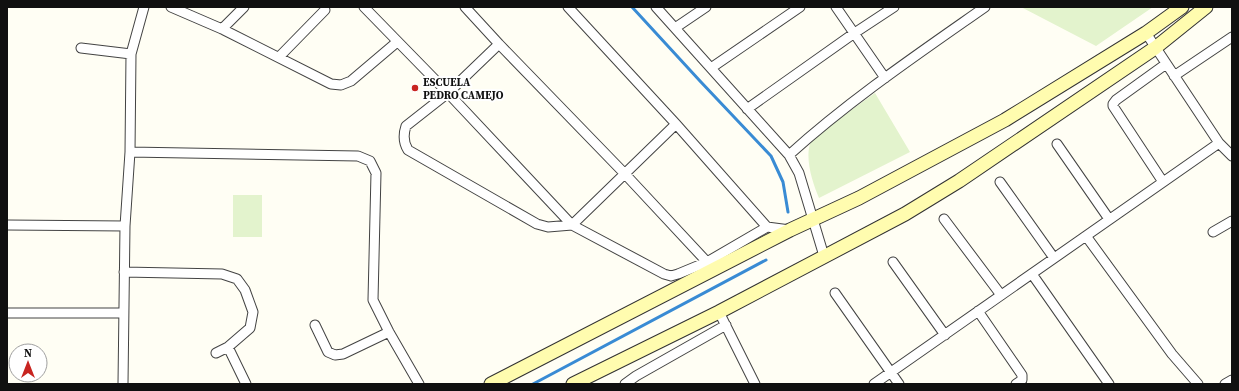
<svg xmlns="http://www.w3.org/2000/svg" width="1239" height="391" viewBox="0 0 1239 391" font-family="'Source Serif 4',serif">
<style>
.pitch{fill:#e3f3cd}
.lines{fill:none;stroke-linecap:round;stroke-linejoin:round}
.stream{stroke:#398bd4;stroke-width:3}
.minor-casing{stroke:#434343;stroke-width:11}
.secondary-casing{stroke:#323232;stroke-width:15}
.minor{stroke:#fff;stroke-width:9}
.secondary{stroke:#fffcaf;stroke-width:13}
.poi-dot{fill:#c82420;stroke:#fff;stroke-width:1.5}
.labels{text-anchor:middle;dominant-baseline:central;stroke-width:4;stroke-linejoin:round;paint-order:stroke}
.poi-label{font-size:11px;font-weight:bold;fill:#101010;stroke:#fff;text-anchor:start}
</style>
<rect width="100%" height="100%" fill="#fffef4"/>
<path class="pitch" d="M1021 7H1153L1096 46Z
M875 93 910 152 819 198C813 184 805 160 810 144 811 141 813 139 815 136Z
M233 195H262V237H233Z"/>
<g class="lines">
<path class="stream" d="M632 7 700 81 771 156 783 182 788 212
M533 384 766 260"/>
<g class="minor-casing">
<path id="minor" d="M171 7 222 29 331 84 341 85 351 81 397 42
M364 7 448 93 572 225 664 274 671 276 678 274 707 262 767 227 790 230
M465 7 499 44 625 174 707 262
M568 7 676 124 767 227
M656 7 789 155 799 173 824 256
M836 7 885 78
M675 28 706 7
M222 29 244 7
M1146 33 1219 143 1232 156
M499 44 448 93 406 126C403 135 403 142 408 150L537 224 548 227 572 225 676 124
M81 48 131 54
M279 57 325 10
M711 68 800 7
M1174 76 1232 37
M747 109 853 34 894 7
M1057 144 1109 219
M130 152 358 156 370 161 376 173 373 300 389 332 419 384
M789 155C850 100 918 54 985 7
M1000 182 1054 258
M1163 182 1113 106V104L1116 100 1166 64
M944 219 1001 295
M7 225 125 226
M1213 232 1232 221
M1086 236 1172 354 1198 384
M893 262 945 335
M124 272 222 274 237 279 245 290 253 312 250 328 228 347 216 353
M1032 274 1109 384
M835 293 899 384
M978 311 1022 375V380L1016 384
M719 312 755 384
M7 313H123
M315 325 328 352 335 355 343 354 389 332
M228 347 246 384
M123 384 125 226 130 152 131 54 144 7
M625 384 636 376 726 325
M874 384 1219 143
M1225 384 1232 380"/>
</g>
<g class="secondary-casing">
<path id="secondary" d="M491 384 790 230 859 198 1005 120 1146 33 1182 7
M573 384 719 312 905 214 959 181 1155 48 1206 7"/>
</g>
<use href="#minor" class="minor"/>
<use href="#secondary" class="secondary"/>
</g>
<circle class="poi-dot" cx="415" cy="88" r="4"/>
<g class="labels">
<g class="poi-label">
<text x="423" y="82">ESCUELA<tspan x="423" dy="13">PEDRO CAMEJO</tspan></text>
</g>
</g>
<rect width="1239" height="391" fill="none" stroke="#101010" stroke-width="16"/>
<g transform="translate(28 363)"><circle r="19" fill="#ffffff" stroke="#9f9f9f"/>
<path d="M0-3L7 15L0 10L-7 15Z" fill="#c82420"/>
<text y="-6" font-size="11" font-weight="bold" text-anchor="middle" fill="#101010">N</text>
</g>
</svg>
